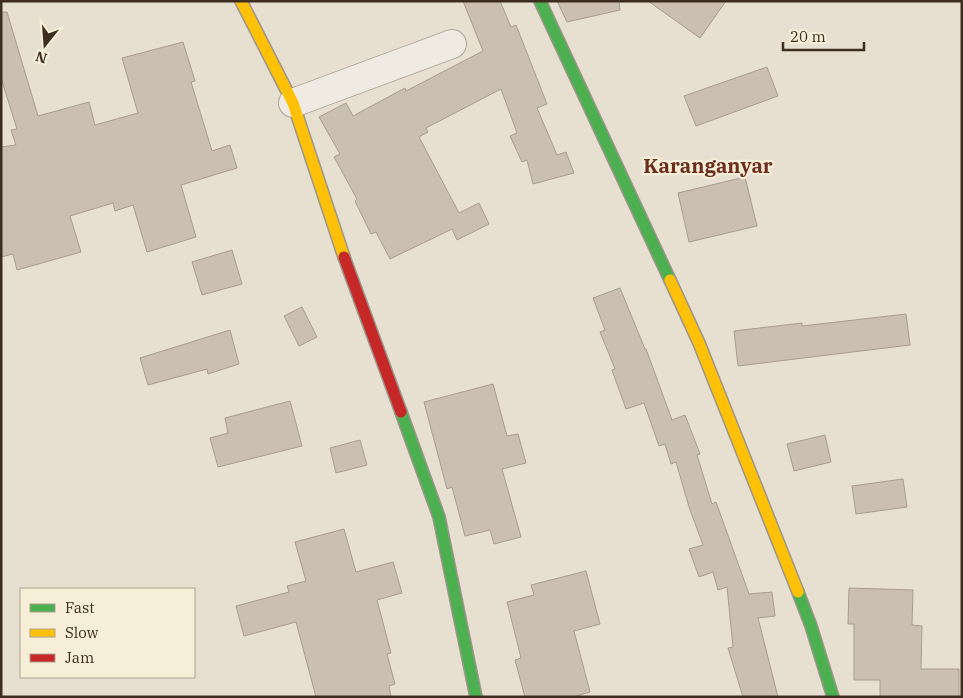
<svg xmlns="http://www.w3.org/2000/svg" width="963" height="698" viewBox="0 0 963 698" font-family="'IBM Plex Serif',serif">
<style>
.building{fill:#cbbfb2;stroke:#a89c90}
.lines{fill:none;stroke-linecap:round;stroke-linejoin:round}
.street-casing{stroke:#ada599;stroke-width:30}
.fast-casing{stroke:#9c958a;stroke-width:14}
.slow-casing{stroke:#9c958a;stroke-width:14}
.jam-casing{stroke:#9c958a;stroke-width:14}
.street{stroke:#efebe3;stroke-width:28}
.fast{stroke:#4caf50;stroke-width:11}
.slow{stroke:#ffc107;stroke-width:11}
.jam{stroke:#c62828;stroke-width:11}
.labels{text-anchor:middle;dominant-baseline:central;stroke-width:4.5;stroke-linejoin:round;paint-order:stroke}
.quarter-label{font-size:20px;font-weight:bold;fill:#6b2e1e;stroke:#f7eed8}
</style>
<rect width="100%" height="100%" fill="#e7e0d1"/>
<path class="building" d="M463 1H500L511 27 516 25 547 104 537 108 557 155 566 152 574 173 533 184 527 160 522 162 510 136 517 133 501 89 426 128 428 132 419 137 459 213 479 203 489 224 457 240 452 229 390 259 376 232 371 234 355 201 357 199 334 157 340 154 319 117 346 103 353 116 405 88 406 91 483 51Z
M557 1H619L620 10 567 22Z
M648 1H726L700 38Z
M1 12H7L38 116 89 102 95 125 138 113 122 58 183 42 195 81 191 82 212 151 230 145 237 168 181 185 196 237 147 252 133 205 115 211 113 203 70 216 81 252 17 270 13 254 1 257V147L16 145 11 130 17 129 1 78Z
M767 67 778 96 696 126 684 96Z
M745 177 757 226 689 242 678 193Z
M232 250 242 284 202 295 192 262Z
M620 288 645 349H646L672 420 685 415 700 454 697 455 712 504 716 502 749 594 772 592 775 616 758 618 778 697H743L728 648 733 647 727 587 718 590 713 572 699 577 689 549 703 545 689 507 676 462 671 464 665 444 659 446 644 403 626 409 612 370 615 369 600 332 605 330 593 298Z
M302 307 317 337 299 346 284 316Z
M906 314 910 345 738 366 734 331 802 323V326Z
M230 330 239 364 208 374 207 369 148 385 140 358Z
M493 384 507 436 518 434 526 463 502 469 521 537 494 544 490 530 465 536 452 487 447 489 424 402Z
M290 401 302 446 218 467 210 438 228 433 225 418Z
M825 435 831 462 794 471 787 444Z
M360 440 367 465 336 473 330 448Z
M903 479 907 507 856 514 852 486Z
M344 529 356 572 393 562 402 593 377 600 391 653 387 654 395 684 389 686 391 697H316L296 622 244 636 236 606 289 592 287 586 306 581 295 542Z
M586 571 600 624 574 631 590 692 573 697H525L515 660 521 658 507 602 534 595 531 585Z
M849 588 913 590 912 625 922 626 921 669H959V697H880V680H854V624H848Z"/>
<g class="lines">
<g class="street-casing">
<path id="street" d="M293 103 452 44"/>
</g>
<g class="fast-casing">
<path id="fast" d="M540 1 670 280
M401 412 439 517 476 697
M798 592 811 626 833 697"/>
</g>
<g class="slow-casing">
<path id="slow" d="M241 1 293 103 344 257
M670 280 699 343 798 592"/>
</g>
<g class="jam-casing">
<path id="jam" d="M344 257 401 412"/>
</g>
<use href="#street" class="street"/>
<use href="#fast" class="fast"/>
<use href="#slow" class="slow"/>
<use href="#jam" class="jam"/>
</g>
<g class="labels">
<g class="quarter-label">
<text x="708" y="165">Karanganyar</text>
</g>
</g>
<rect width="963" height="698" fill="none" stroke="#3d2e20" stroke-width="5"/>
<rect x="20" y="588" width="175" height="90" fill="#f7eed8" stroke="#ada18e"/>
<rect x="30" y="604" width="25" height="8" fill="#4caf50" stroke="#ada18e"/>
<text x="65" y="613" font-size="15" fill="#3d2e20">Fast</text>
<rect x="30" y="629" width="25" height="8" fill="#ffc107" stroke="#ada18e"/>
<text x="65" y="638" font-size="15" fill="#3d2e20">Slow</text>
<rect x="30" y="654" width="25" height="8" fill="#c62828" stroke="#ada18e"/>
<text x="65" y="663" font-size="15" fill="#3d2e20">Jam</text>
<g transform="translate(45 45) rotate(197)" stroke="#f7eed8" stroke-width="4" paint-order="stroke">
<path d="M0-4L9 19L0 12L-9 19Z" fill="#3d2e20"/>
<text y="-8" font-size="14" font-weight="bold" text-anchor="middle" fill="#3d2e20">N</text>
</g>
<path d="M783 42v8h81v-8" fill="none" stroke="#3d2e20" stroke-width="2.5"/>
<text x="790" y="42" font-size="15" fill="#3d2e20" stroke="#f7eed8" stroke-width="4" paint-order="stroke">20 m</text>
</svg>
